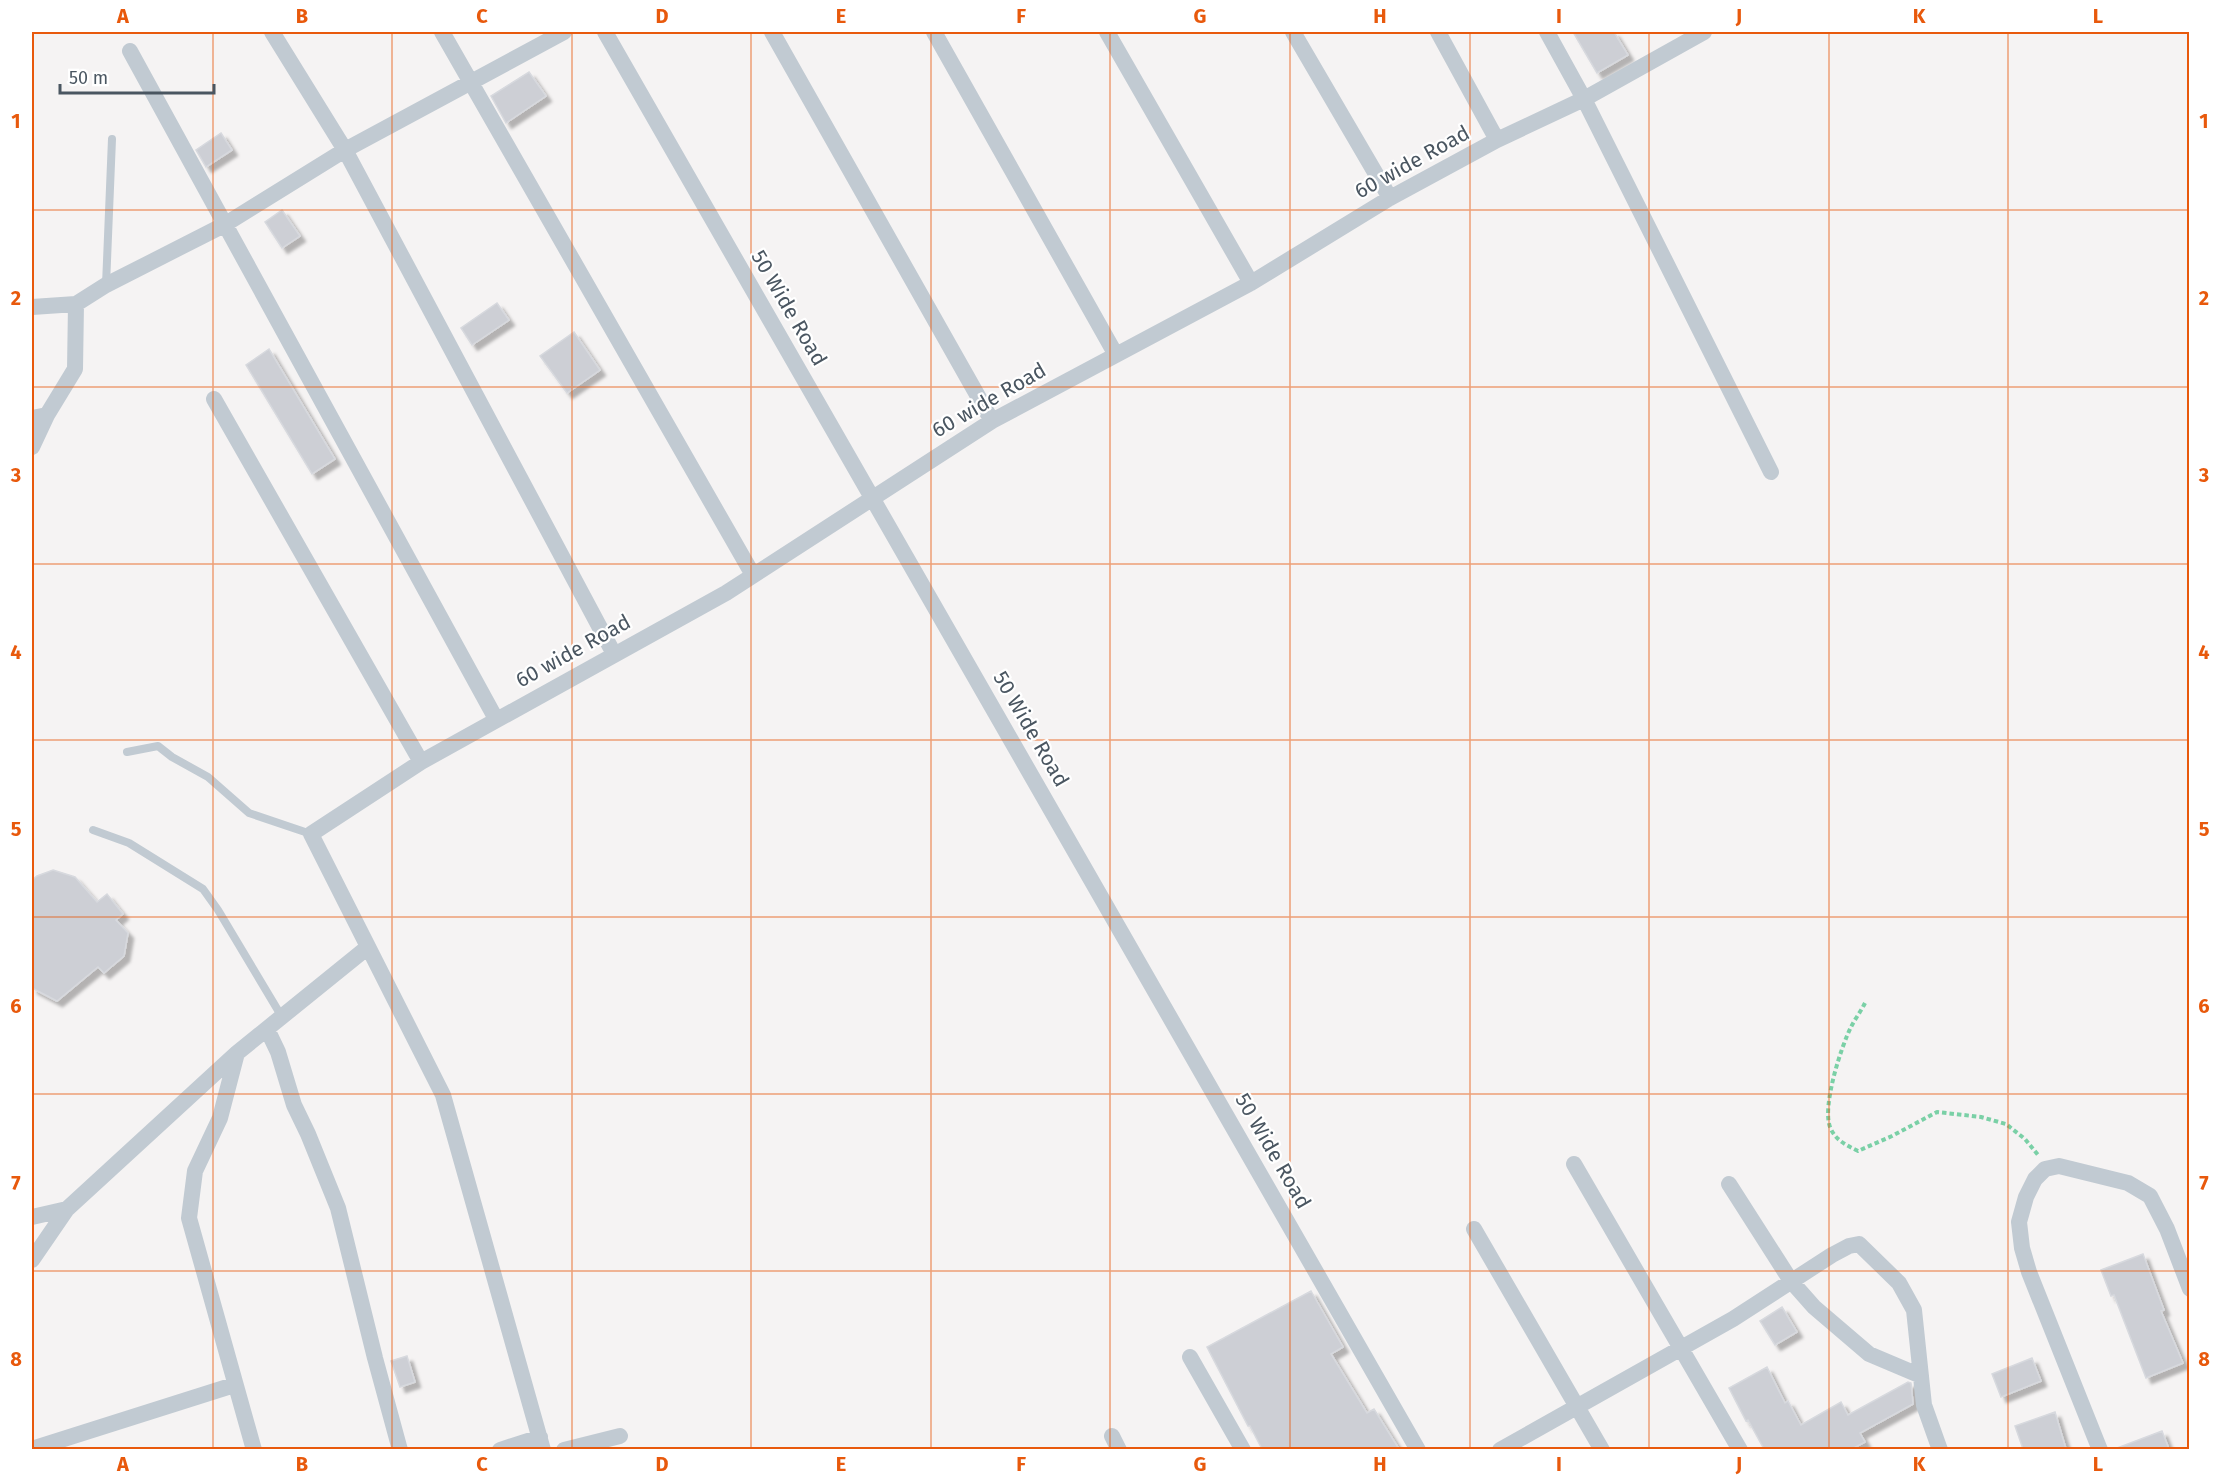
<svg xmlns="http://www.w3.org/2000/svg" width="2221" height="1481" viewBox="0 0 2221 1481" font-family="'Fira Sans',sans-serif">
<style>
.building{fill:#cdcfd5;stroke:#d7d9de;stroke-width:1.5;filter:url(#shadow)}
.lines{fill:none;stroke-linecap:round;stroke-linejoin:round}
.path{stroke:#7ad0a6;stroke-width:4;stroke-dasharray:4.5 3;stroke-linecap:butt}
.service{stroke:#c1cad2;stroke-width:8}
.minor{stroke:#c1cad2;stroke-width:16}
.grid{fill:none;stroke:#e8590c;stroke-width:1.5;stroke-opacity:0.55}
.labels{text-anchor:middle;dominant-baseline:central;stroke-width:4.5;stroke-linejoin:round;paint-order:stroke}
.street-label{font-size:21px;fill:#4a5661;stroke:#fff}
.neatline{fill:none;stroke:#e8590c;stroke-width:2}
.grid-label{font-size:20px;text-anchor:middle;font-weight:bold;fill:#e8590c}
</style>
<defs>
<filter id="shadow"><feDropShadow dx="5.5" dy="5.5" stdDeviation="1.5" flood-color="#0004"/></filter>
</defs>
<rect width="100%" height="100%" fill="#f5f3f3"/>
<path class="building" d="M1573 32H1614L1628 55 1597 73Z
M529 72 546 96 506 123 491 96Z
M221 133 232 150 206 167 196 150Z
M282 210 300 236 282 248 265 222Z
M497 303 509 320 472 345 461 328Z
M574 332 600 370 567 393 540 356Z
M269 349 335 459 312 474 246 365Z
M53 870 75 877 97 902 107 894 123 914 116 920 128 933 124 956 104 973 98 967 57 1001 32 988V880L37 876Z
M2143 1254 2164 1310 2161 1311 2183 1363 2146 1378 2114 1295 2111 1296 2101 1270Z
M1311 1291 1343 1347 1331 1354 1367 1413 1374 1409 1399 1449H1262L1250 1426H1248L1207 1347Z
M1782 1307 1797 1332 1775 1345 1760 1321Z
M407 1356 415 1382 400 1387 391 1361Z
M2032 1358 2041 1381 2001 1397 1992 1374Z
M1767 1367 1785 1403 1788 1401 1801 1425 1841 1402 1848 1415 1908 1382 1911 1383 1913 1404 1860 1433 1865 1442 1852 1449H1764L1748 1420 1746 1421 1729 1388Z
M2055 1412 2066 1449H2023L2015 1426Z
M2162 1431 2169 1449H2117V1448Z"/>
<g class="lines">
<path class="path" d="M1865 1003C1861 1011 1855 1019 1851 1027 1841 1047 1822 1106 1830 1127 1835 1140 1846 1145 1858 1151L1892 1136 1937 1112 1981 1117 2006 1124 2025 1139 2038 1155"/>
<path class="service" d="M106 285 112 139
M127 752 158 746 172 757 208 777 249 813 311 834
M93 830 129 843 203 889 218 910 282 1017"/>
<path class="minor" d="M272 32 345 150 614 654
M442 32 753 575
M605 32 1418 1450
M772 32 992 421
M934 32 1116 355
M1107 32 1251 283
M1293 32 1390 198
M1438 32 1497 140
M1547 32 1584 99 1771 472
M130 51 496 719
M32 307 76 304
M214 399 421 762
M32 418 47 415 75 369 76 304 106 285 224 225 345 150 564 32
M32 447 47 415
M267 1029 278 1052 294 1105 308 1134 338 1208 375 1358 400 1450
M237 1053 220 1118 195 1171 189 1218 254 1450
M1574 1164 1740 1450
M1729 1184 1791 1281 1814 1307 1869 1354 1921 1376
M32 1217 67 1209
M1474 1229 1602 1450
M32 1260 67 1209 237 1053 368 947
M1190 1357 1243 1450
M1112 1436 1119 1450
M32 1449 234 1385
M500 1450 540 1437
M543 1450 443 1095 311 834 421 762 726 593 992 421 1251 283 1390 198 1497 140 1584 99 1704 32
M564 1450 620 1436
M1500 1450 1733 1319 1832 1255 1849 1246 1859 1244 1899 1283 1914 1310 1924 1405 1940 1450
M2100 1450 2029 1272 2022 1248 2019 1222 2026 1197 2035 1179 2045 1169 2059 1166 2128 1183 2150 1196 2167 1229 2190 1289"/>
</g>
<path class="grid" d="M213 32V1450M392 32V1450M572 32V1450M751 32V1450M931 32V1450M1110 32V1450M1290 32V1450M1470 32V1450M1649 32V1450M1829 32V1450M2008 32V1450M32 210H2190M32 387H2190M32 564H2190M32 740H2190M32 917H2190M32 1094H2190M32 1271H2190"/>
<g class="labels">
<g class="street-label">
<text transform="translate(1412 162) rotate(-29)">60 wide Road</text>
<text transform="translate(789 308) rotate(60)">50 Wide Road</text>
<text transform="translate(989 400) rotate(-30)">60 wide Road</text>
<text transform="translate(573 651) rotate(-29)">60 wide Road</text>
<text transform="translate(1031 729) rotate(60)">50 Wide Road</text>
<text transform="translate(1273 1151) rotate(60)">50 Wide Road</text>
</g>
</g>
<rect width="2221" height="1481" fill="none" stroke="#ffffff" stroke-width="66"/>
<path d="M60 84v9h154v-9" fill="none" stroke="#4a5661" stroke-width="3"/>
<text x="69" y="84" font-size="18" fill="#4a5661" stroke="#ffffff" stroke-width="4.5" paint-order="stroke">50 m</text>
<rect x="33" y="33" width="2155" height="1415" class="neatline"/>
<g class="grid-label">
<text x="123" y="23">A</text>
<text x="302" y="23">B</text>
<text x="482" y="23">C</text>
<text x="662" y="23">D</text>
<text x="841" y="23">E</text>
<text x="1021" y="23">F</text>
<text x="1200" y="23">G</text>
<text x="1380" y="23">H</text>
<text x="1559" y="23">I</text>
<text x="1739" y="23">J</text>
<text x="1919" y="23">K</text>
<text x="2098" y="23">L</text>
<text x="16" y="128">1</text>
<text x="2204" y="128">1</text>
<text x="16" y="305">2</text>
<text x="2204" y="305">2</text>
<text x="16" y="482">3</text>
<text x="2204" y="482">3</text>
<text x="16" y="659">4</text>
<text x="2204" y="659">4</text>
<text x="16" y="836">5</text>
<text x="2204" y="836">5</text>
<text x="16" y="1013">6</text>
<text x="2204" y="1013">6</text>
<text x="16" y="1190">7</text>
<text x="2204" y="1190">7</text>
<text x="16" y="1366">8</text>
<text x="2204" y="1366">8</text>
<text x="123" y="1471">A</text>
<text x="302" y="1471">B</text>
<text x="482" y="1471">C</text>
<text x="662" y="1471">D</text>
<text x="841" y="1471">E</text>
<text x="1021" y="1471">F</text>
<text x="1200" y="1471">G</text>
<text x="1380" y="1471">H</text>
<text x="1559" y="1471">I</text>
<text x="1739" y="1471">J</text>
<text x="1919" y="1471">K</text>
<text x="2098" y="1471">L</text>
</g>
</svg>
